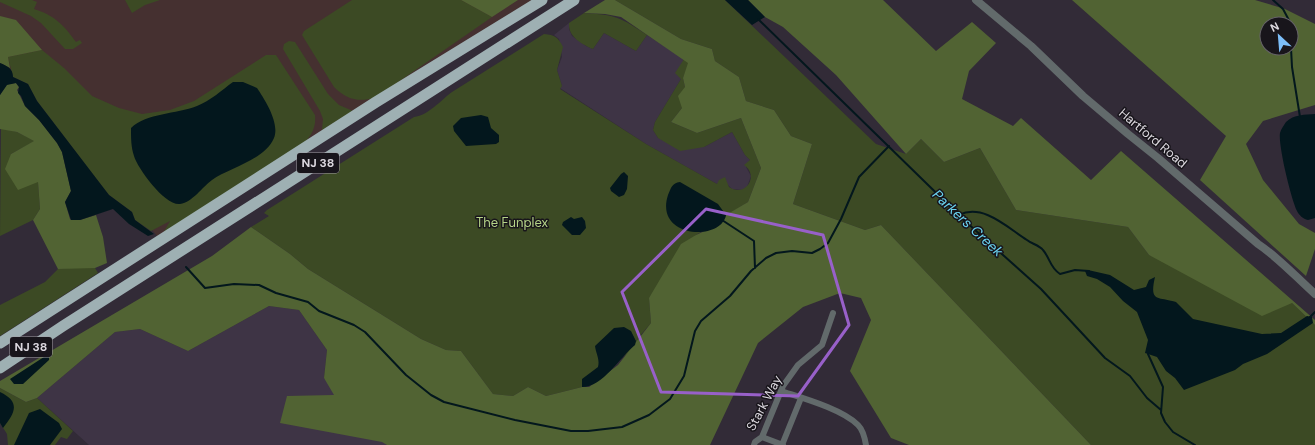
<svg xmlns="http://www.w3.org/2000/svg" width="1315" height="445" viewBox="0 0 1315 445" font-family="'DM Sans',sans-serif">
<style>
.built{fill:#3e3445}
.education{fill:#453030}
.green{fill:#3c4a24}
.forest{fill:#516333;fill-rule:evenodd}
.water{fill:#03171d}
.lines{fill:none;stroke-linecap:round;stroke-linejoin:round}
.stream{stroke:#03171d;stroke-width:2}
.minor{stroke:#626a6b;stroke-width:6}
.tertiary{stroke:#626a6b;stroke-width:8}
.trunk{stroke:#9eb0b3;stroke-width:11}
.marked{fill:none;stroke:#9860c9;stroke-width:3;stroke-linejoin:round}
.labels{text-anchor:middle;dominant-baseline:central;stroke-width:3;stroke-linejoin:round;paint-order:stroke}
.shield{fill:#18151b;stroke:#a19ea4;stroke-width:1}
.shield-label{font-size:12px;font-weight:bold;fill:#dcd8df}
.street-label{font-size:13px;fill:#dcd8df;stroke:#18151b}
.park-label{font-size:13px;fill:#b5d388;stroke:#18151b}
.water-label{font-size:14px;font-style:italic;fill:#6ad3ef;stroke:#18151b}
</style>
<rect width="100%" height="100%" fill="#322b37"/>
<path class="built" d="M569 23V29L572 36 586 46 593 49 604 33 636 51 647 35 684 59 681 79 655 122 653 130 658 138 704 147 732 132 745 155 750 160 746 167 751 176 747 187 742 190 732 189 725 182V178L717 184 646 144 560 88 562 86 557 70 562 57 559 39 554 35Z
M269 306 299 310 327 350 324 378 387 445H89L37 398 115 332 140 329 188 351Z"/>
<path class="education" d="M0 0H543L161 241 38 88 0 68Z"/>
<path class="green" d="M0 0H32L37 2 34 9C54 15 64 25 76 42L80 40 82 43 73 49H65L41 23 31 16 0 2Z
M125 0H160L145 5 132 13Z
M352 0H461L492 17 375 98C358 102 347 100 334 87L302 35 304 31Z
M615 0H725L876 144 906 154 921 139 944 162 980 148 1016 210 1128 227 1149 255 1292 303 1315 325V445H1091L881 225 865 230 793 204 812 144 791 136 774 110 746 101 739 77 715 61 712 49 681 39Z
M584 13C616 15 620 17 647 35L636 51 604 33 593 49C582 44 568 37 569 23Z
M544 34C555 35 558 37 563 47L557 70 562 86 560 89 646 144 717 184 719 180 725 177 729 187C745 198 760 176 744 165L750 160 745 155 732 132 704 147 680 151 658 138 653 130 655 122 681 79 675 73 684 59 689 63 683 78 685 87 682 108 671 122 697 133 741 118 761 168 748 202 696 235 649 298 651 323 638 338 637 346 582 387 546 396 528 387 513 396 493 394 461 351 446 350 421 339 308 269 290 254 251 227 269 216 264 213 267 210 414 117C429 115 441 100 452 92Z
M289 41 295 42 328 94 339 105 353 111 322 130 323 119 320 111 283 49 284 44Z
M42 50 64 68 92 96 119 108 142 114 170 110 194 101 266 55H276L315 115C316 126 313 133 305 142L162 235 170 221 151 231 135 220 132 212 109 195 101 185 37 101 28 84 13 77 8 57Z
M1 128 17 132 35 141 11 154 38 181 40 209 33 220 0 236Z
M79 267 95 268 98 273 0 336V305L45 282 58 269Z
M0 388 26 402 37 398 73 431 67 439 61 437 55 445H8L7 434 0 423Z"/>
<path class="forest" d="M461 0H518L492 17Z
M605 0H615L681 39 712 49 715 61 739 77 746 101 774 110 791 136 812 144 793 204 865 230 881 225 1091 445H909L891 438 850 371 871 320 861 298 840 293 803 307 758 343 710 445H387L382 442 280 423 287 396 334 395 324 378 327 350 299 310 269 306 188 351 140 329 115 332 37 398 26 402 0 388V381L212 256 251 227 290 254 308 269 421 339 446 350 461 351 493 394 513 396 528 387 546 396 582 387H589L618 365 651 323 649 298 681 244 696 235 709 229 725 218 726 215 748 202 761 168 741 118 697 133 671 122 682 108 678 96 685 87 683 78 688 63 621 17 605 14 584 13Z
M748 0H883L936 51 972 22 996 43 969 71 962 99 1013 126 1021 118 1091 180 1121 151 1315 320V325L1292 303 1262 316 1149 255 1128 227 1016 210 980 148 944 162 921 139 906 154 836 75 783 27 765 17Z
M1072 0H1255L1285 9 1315 24V105L1263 121 1246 144 1263 180 1299 224 1315 233V249L1306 276 1200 180 1226 136ZM1267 24H1291V48H1267Z
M0 16 16 20 42 50 8 57 10 68 0 63Z
M16 83 19 87 17 90 25 106 39 120 57 143 62 152 71 191 65 202 70 219 71 220H80L96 215 103 237 107 263 95 268 58 269 33 220 40 209 38 182 18 190 5 169 11 154 34 141 17 132 0 129V95L7 84Z"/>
<path class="water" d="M725 0H748L765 17 752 25Z
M0 63C7 66 13 68 13 77L28 84 37 101 109 195 132 212 135 220 154 234 148 236 129 224 113 209 80 220H71L65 202 71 191 62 152 57 143 39 120 25 106 21 96 18 93 19 87 16 83 7 85 0 95Z
M233 82H243L257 88C265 100 280 123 274 138 265 160 229 168 212 180 202 187 193 202 180 204 165 206 138 169 134 156 131 147 131 138 131 128 147 113 176 114 197 106 210 101 222 90 233 82Z
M1315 114V218L1308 220C1303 219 1299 215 1297 211 1291 199 1278 145 1280 133 1281 129 1284 125 1286 122 1294 114 1305 115 1315 114Z
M481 115 488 117 491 128 499 135V142L496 144 466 146 454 131 453 126 461 118Z
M624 172 628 176 627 189 624 195 619 197 611 191 610 188 621 174Z
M680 182 718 204 726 215C721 242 654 238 668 195 671 188 672 183 680 182Z
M571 217 574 219 582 217 585 221 586 228 580 235H572L562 225 563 222Z
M1088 270 1110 275 1134 290 1146 287 1149 280 1155 277C1149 303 1158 296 1176 302L1193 319 1262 334 1281 333 1307 316 1312 317 1313 323 1267 354 1243 364 1235 370 1184 390 1175 378 1166 371 1157 357 1145 353 1148 340 1137 312 1123 301 1110 287 1097 279 1087 276 1085 271Z
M624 327 631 331 636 341 635 345C620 357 603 387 582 387V379L598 367C600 359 596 354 595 346L614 328Z
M47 355H49V360L23 384H14L10 379Z
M0 392C21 402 15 413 3 428L0 423Z
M40 409 59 423 62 429 50 445H14L29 413Z"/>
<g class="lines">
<path class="stream" d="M1273 0 1283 9 1291 24
M758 19 965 221 1041 289 1105 358 1130 376 1147 398 1161 410
M1291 24V44
M1291 48 1292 67 1300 117
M959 215C983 203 1008 228 1027 240 1032 244 1039 245 1043 250 1050 258 1050 268 1060 274L1075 270 1089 271
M722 220 754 241 755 268
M186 267 205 288 234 284 259 285 276 293 308 302 319 311 354 325 365 332 406 375 431 395 444 402 515 420 571 431H588L622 427 649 415 670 399 684 376 695 331 701 321 730 296 751 271 766 258 776 253 792 251 812 253 820 249 828 243 841 219 859 177 889 146
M1310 317 1315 312
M1148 354 1163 387 1161 413 1165 422 1173 432 1195 445"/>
<path class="minor" d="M781 391C802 398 842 409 858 425 862 429 865 439 866 445
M762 437 783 445
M754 445 755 442 762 437 783 386 798 365 822 345 833 313
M782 445 801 398"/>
<path class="tertiary" d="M976 0 1031 46 1083 96 1128 134 1158 158 1258 244C1279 258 1296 277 1315 294"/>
<path class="trunk" d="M0 343 376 102 542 0
M0 368 63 326 574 0"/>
</g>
<path class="marked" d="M706 209 823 235 849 325 798 396 661 392 622 292Z"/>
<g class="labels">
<g class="shield">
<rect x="297" y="153" width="42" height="20" rx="3"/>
<rect x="10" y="337" width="42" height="20" rx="3"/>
</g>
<g class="shield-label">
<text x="318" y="163">NJ 38</text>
<text x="31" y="347">NJ 38</text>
</g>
<g class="street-label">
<text transform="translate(1153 138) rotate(40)">Hartford Road</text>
<text transform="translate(764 403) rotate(-62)">Stark Way</text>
</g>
<g class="park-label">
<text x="512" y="222">The Funplex</text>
</g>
<g class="water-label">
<text transform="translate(968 223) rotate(43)">Parkers Creek</text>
</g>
</g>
<g transform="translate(1279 36) rotate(334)"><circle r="19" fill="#18151b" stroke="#666369"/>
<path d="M0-3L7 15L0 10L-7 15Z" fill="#7dbef9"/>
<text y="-6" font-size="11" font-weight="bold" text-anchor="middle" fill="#dcd8df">N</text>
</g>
</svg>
